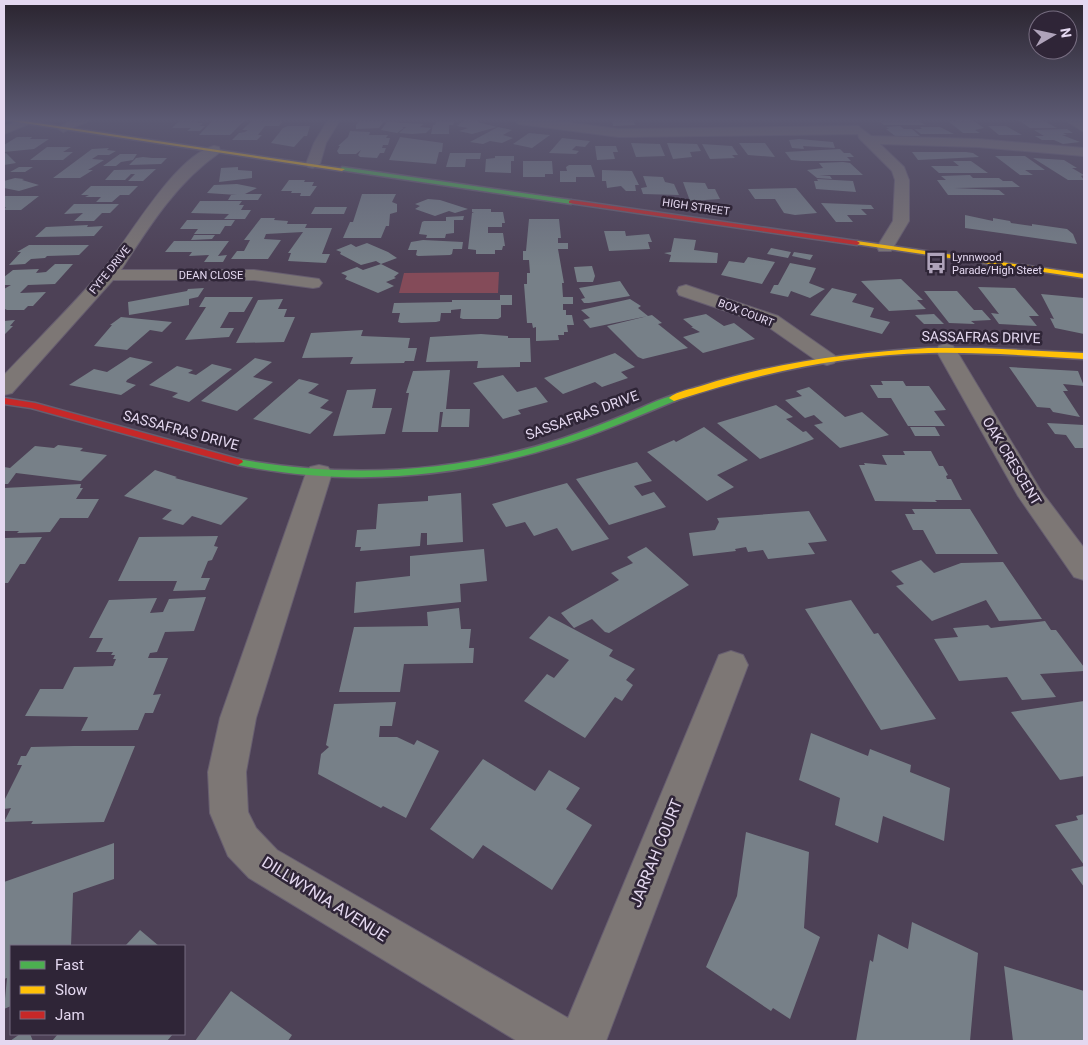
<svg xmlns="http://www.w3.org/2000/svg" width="1088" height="1045" viewBox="0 0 1088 1045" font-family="Roboto,sans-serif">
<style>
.green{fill:#844b59}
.building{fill:#778088}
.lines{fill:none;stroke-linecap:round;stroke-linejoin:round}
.street-casing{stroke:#675e70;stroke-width:2}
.fast-casing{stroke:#675e70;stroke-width:3}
.slow-casing{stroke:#675e70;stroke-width:3}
.jam-casing{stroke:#675e70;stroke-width:3}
.street{fill:#7d7775;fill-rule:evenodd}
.fast{fill:#4caf50;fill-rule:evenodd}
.slow{fill:#ffc107;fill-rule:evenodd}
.jam{fill:#c62828;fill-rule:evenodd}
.labels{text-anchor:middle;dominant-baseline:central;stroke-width:5;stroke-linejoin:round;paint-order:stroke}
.far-street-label{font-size:11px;fill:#e4d8f0;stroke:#2f2537}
.far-poi-label{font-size:11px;fill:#e4d8f0;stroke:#2f2537;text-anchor:start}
.street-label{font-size:14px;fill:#e4d8f0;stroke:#2f2537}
.near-street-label{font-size:16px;fill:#e4d8f0;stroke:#2f2537}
</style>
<rect width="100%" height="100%" fill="#4d4156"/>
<path class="green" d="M499 272 498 293H399L404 273Z"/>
<path class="building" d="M180 120H200L197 123H203L200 126H205L200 131H187L191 128H172Z
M213 120H245L230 135H199Z
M253 120H272L283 121 279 126H265L258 135H262L257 140H232L239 133 245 132 248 130H242Z
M464 120 479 121 477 122 497 127 472 134 459 131 468 128 457 126Z
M612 120H633L635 125 613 126Z
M882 120H918L925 125H884L879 121Z
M955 120H972L984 128 975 130 980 133H963L948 121H957Z
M1018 120H1042L1057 128H1030Z
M360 121H384L379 128 356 129V125Z
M437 121 454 122 453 125H449V134H431L433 125H435Z
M387 122 424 124 420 127 431 128 426 133 412 134 399 133 406 127H402L404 128 397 133 381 130Z
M288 126H310L307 136H304L294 147 271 143 283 128Z
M900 126 904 129H912L920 136H895L886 129H889L886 127Z
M988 126H1006L1022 135H999Z
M498 127 512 130 503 135 513 138 502 143 490 141 483 144 470 142Z
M920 127H940L954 134H921L914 129H922Z
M1067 129 1073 133H1063L1067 135H1062L1080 142 1063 144 1054 140H1042L1035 136H1044L1034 130Z
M350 131 370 132 369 135H388L386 138H390L388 145H383L382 148H386L384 153H380L377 158 360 157 358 155 361 150 356 154H339L337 151 340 146H338L348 137Z
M529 133 539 134 550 135 532 148 513 144Z
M17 137H32L30 139H49L34 149 4 152V145Z
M400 137 443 143 442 152H439L436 164 389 160Z
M562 138 590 141 585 147 576 146 572 150 579 151 576 154 549 153Z
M799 139 833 142 835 148 803 146 804 149 792 148 789 140Z
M631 143 660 144 665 156 636 157Z
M667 143 697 144 701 151 690 152 692 157 673 159Z
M739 143H765L775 157 748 155Z
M702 144 732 146 738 155H732L735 158 710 159Z
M595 146H616L618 152H613L615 159 597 160Z
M47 147H71L63 152H73L63 160H30Z
M109 148 107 150 116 151 109 155H98L92 159 104 160 88 170H93L80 178H53L92 149Z
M840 149 844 153H850L854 157H847L851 161H802L791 160 785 152Z
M912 152H966L973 153 979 157 918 160Z
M6 153 16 163 4 165V154Z
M450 153H481L480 159H466L465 167H446Z
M120 154H137L133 160 121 162 116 166H103Z
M495 156H514V161H511V173L485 172 486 159 495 158Z
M995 156H1025L1045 170H1025L1033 175H1020Z
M143 157 152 158H167L161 164 129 165 136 158Z
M1033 158 1064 160 1077 168H1072L1084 175 1081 176 1084 180H1068Z
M523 161H552L553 174H545V177H523Z
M953 161H971L988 173H939L931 166H959Z
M843 162 850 163 863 175H819L830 176 832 179 817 178 807 170 823 168 819 163Z
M569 165H591L595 177H576V182H560V171H567L566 167Z
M19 167H33L25 172H10Z
M238 167V170L252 171V178L219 182 221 168Z
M156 169 143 181H128L135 174H131L125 180H105L114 170Z
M602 170 632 171 639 185H635L636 191H626L621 186 607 188 606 181H602Z
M970 175 973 178H999L1003 181H1012L1020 187 954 188 999 190 1005 195H948L937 180H946L941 176Z
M643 176 663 177 665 182 674 184 679 195 643 194 641 188 647 187Z
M15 178 24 179 22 180 39 185 19 191 4 188V181Z
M817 179 853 181 856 192 816 189 814 181H818Z
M289 180H305L304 182H314L312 186H317L310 196H300L301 193H291L292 191H281Z
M683 182 705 183 708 189H715L720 199 690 201Z
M237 184 257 188 245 194H262L258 200H228L231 195H237L207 193 214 185Z
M91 186H138L129 195H120L112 202H96L101 197H85L89 195H81Z
M796 188 817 213 795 215 784 213 775 199H755L748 189Z
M362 194H396L392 202 397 204V212L390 214 389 226H386L381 238H343L350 222H353Z
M4 196H39L21 210H4L6 207H4Z
M428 199 440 200 468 209 455 213 449 211 435 216 415 209 420 206 415 204Z
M200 201H242L239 205H244L241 210H251L245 219H224L229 214 191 213Z
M821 203 871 205 874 209H861L867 215H847L853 222H836Z
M74 204H119L110 213H102L94 221H74L83 213 64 214Z
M315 207H347L344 214H311Z
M472 209H491V212H503L505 223H502V227H488V233H503L505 246H503L502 250H495V254H476V250L468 249 472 213 474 212H472Z
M965 215 993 221V218L1010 221 1011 223 1032 226V224L1067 229 1073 234 1077 244 965 228Z
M464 216 463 220H454V233L446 234 445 238H426L427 235 419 234 422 222 424 221H446V217Z
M261 218H275L274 220 288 221 287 224H307L305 228H332L322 254H330L326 263 288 261 291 253H288L303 232 266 234 264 239 281 240 268 259H231L237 251H244L250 240H244Z
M529 219H559L561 238H558V243H568V249H558L564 283H562L563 297H573V304H563V310H566V315H572L574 325H567L568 332H564V335H558L559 340 536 341V327L533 328 532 323H527L524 284H527V273H530L529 260H523V251H526Z
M187 220H235L231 226H225L220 234H194L198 229H180Z
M88 225 87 227 103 226 94 236 35 237 46 227Z
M604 231H625L626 236 649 234 652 242H648L650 249 609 251Z
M194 235H215L212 239 191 240Z
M674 238 696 240 694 250 718 253 717 263 669 262 671 255 664 253 671 252Z
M423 240 463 242 462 249H453L452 254 450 255 418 256 416 255 417 250H408L411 242Z
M174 241H229L218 256 227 255 223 262H204L209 255 189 256 192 252H165Z
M367 243 388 252 397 258 381 264 399 273 394 277 396 278 386 282 394 286 378 293 345 279 347 276 341 273 357 267 363 270 381 264 376 261 361 265 340 254 341 252 336 250 351 244 356 247Z
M29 245H89L79 255 47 256 45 258 31 259 25 264 9 265 21 252H17Z
M771 248 791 252 788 258 767 254Z
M794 252 813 255 810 260 792 256Z
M748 257 775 262 762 284 721 275 729 261 744 263Z
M790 263 816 268 809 283 825 289 810 298 791 291 788 297 770 293 774 285H778Z
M55 264H73L55 284 28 285 20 293 46 292 33 306H28L24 310H5L7 309H4V289L11 285H4V277L13 270 39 269 36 273 46 272Z
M592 266 595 276 593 282H577L574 267Z
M901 279 923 300H917L926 309 889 311 861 281Z
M620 281 630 296 589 303H584L581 299 585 298 579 288Z
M978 287 1015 288 1039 316H1029L1037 326 999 324 991 313 999 314Z
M204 288 198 297 189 299V305L129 315 128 302 187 291 188 289Z
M832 288 857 294 852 302 874 308 870 317 890 322 882 334 810 315Z
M924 291H957L974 310H982L991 320 971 321 975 324 949 323Z
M1041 294 1084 298V334L1055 328 1050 318 1054 319Z
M500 295H512V305H501V317L498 319H463L460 318 461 309 451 310V313H441L440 321 436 322 401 323 398 322 400 313H392L394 303 452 302V300H500Z
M205 297H253L244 312H229L220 328H234L229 337 185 340 206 307H199Z
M283 299 278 309H287L284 317H295L284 342 236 343 258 300Z
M630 299 641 306 638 308 648 316 590 328 583 320 590 318 581 310Z
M706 314 724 326 734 323 755 339 703 353 683 337 700 332 691 327H693L683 319Z
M934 314 944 324H924L915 315Z
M652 315 662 323 658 324 688 348 643 359 638 357 607 326Z
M121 317 172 322 162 332 150 330 127 350 94 346 112 325H110Z
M15 320 10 326H13L4 335V321Z
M363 330 361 336 410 338 408 348H417L414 361H405L404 363 350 364 353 357 302 358 311 333Z
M481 334 508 336V338H530L531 362H520V367L477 368 478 361 426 362 430 337Z
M615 353 635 367 621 372 628 378 602 387 595 382 563 394 544 378Z
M130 357 153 362 127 380 126 382 136 385 121 395 69 385 94 369 107 372Z
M255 358 272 362 253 377 273 382 237 411 201 401Z
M212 364 232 369 189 402 172 397 178 393 149 385 177 366 193 370 188 373 196 375Z
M1009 367 1078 371 1084 386 1063 384 1068 391H1063L1080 417 1053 412 1050 408 1037 407Z
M450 370 446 409H470L469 427H441L443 412H440L438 432H402L409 393H406L413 371Z
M503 375 517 392 536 387 548 402 518 410 521 414 503 419 473 383Z
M299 379 319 384 308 393 329 400 320 408 333 412 310 434 253 419Z
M881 381H903L906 386H929L946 410 934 411 945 426H908L891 398H878L870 385H883Z
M809 387 845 417 862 412 889 435 840 448 814 425 823 423 814 415 805 418 785 400 802 396 796 391Z
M376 389 372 408H392L385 434 333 436 347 390Z
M776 405 793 417 786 419 803 432 806 431 814 439 760 459 717 423Z
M1047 423 1084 425V448H1075L1066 435 1055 434Z
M704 427 748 460 717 475 734 487 707 501 647 452 674 440 676 442Z
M910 427H935L940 436H915Z
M58 445 83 448 80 451 107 455 81 481 16 473 8 484H4V467L10 468 35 446 54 448Z
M903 451H931L939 466H943L948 475 946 476 947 479H951L962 500H935L937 502 875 501 859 465H865L864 463 887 465 882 455H905Z
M637 462 652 481 634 486 642 496 654 492 666 507 609 525 576 479Z
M155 470 177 477 175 478 248 498 221 525 192 516 183 525 162 519 172 510 124 496Z
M567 483 609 539 572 551 557 528 534 536 525 522 506 527 492 504Z
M81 484 80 488H83L76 499H99L88 518H60L50 532 17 533 19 531H4V488Z
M461 493 463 542 427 545V533H421L420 546 360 551 361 547H355L357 530 376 529 378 504 428 501V496Z
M912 509H970L998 554H936L923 530H913L905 514H915Z
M809 511 827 541 808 543 815 554 768 559 763 550 748 552 746 547 735 549 736 551 693 556 689 533 715 530 719 522 717 518Z
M218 536 214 546 218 547 212 560 208 561 201 578H210L205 590 173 591 177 581H118L139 537Z
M42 537 25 564H20L8 583H4V538Z
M646 547 689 585 609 633 605 632 592 619 574 628 561 613 619 580 611 573 633 563 627 557Z
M484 549 487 581 460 584 461 602 354 613 356 582 410 576V556Z
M921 560 934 573 961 563 1003 562 1042 619 999 621 986 600 932 621 896 586 904 584 891 571Z
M206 597 194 631 165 632 157 652 150 653 148 658H168L153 695 161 694 153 713H145L138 730 81 731 88 717 25 716 40 689H63L74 667 113 666 116 659H113L115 655H111L113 652H96L103 638H89L109 600 157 598 150 613 163 612 169 599Z
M851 600 874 634 878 633 936 719 881 730 805 609Z
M459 608 461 629H471L469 648H474L473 663 404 664 400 692H339L354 627 428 626 427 612Z
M549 616 613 650 609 656 635 669 626 680 633 685 622 701 615 697 585 738 524 701 547 674 554 678 569 660 529 638Z
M1045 621 1051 630H1056L1084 667V671L1040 674 1056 697 1022 700 1007 677 959 681 934 639 958 637 953 628 988 625 991 628Z
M1084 701V776L1060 780 1011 712Z
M396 702 392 726H380L379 737H397L414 745 417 740 439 751 406 818 383 806 381 808 318 774 321 754 329 747 326 745 334 704Z
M811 733 868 756 870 749 911 765 910 772 950 788 944 841 883 816 878 843 835 825 840 798 799 780Z
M74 746H135L104 822 31 824 33 821 4 822 11 808 4 809V801L22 765H17L21 756H26L31 747Z
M483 759 535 791 549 770 580 788 566 809 592 825 552 890 483 845 473 859 430 829Z
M1084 814V865L1055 825 1078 820 1076 816Z
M746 832 809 852 804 928 820 937 790 1019 773 1008 771 1011 706 967 737 896Z
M114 843V879L73 893 71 946H11V1006L4 1009 7 978 4 979V882Z
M1084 866V887L1071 869Z
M912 922 978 953 970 1041H856L870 960 873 962 878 934 908 949Z
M140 930 159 946H125Z
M1004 966 1084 991V1041H1013Z
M231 991 292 1035 288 1041H195Z
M20 1034H30L33 1041H10Z
M58 1034H173L167 1041H52Z"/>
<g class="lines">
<g class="street-casing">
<path id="street" d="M22 120H29L31 123 4 134V126Z
M73 120H91L63 132 57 128Z
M328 120H340L326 143 320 164 313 168 308 167 306 164 314 143Z
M513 120H548L619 129 858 126 871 136 978 139 1084 148V156L978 147 880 144 904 167 909 180V221L891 251H879L877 247 893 221 895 180 892 171 859 138 858 134 619 137 519 124Z
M1065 120H1080L1084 123V132Z
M214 146 219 147 220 150 219 153C176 183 149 227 121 270H254L319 279 322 283 319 287 313 288 254 280H113L12 393 4 395V375C36 341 70 308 101 272 128 241 174 156 214 146Z
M686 285 778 316 834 355 838 359 834 363 827 365 820 363 764 324 679 295 677 291 679 287Z
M946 344 953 346 956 350 1041 491 1084 548V580L1074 577 1018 496 936 350 939 346Z
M319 465 328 467 332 473 256 718 246 772 248 812 256 828 277 850 568 1018 719 655 731 651 743 655 748 665 606 1041H517L249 878 228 856 210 813 208 772 220 718 306 473 310 467Z"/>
</g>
<g class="fast-casing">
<path id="fast" d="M342 167 571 200 574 202 571 204 340 170Z
M674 395 677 396V400C640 415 603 432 564 444 454 479 351 487 238 465L233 462 238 459C347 479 455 473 561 439 585 431 608 422 632 412 645 406 660 399 674 395Z"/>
</g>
<g class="slow-casing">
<path id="slow" d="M4 120H17L345 169 342 171Z
M857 241 1084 274V278L855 244V242Z
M928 348H980L1084 353V359C1032 356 981 352 929 353 842 355 759 373 677 400L674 401 669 398C677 391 692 389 701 386 775 362 851 353 928 348Z"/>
</g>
<g class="jam-casing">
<path id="jam" d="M571 200 857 241 860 243 857 245 569 203V201Z
M4 398 35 403 242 460 243 462 238 465 31 408 4 404Z"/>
</g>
<use href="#street" class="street"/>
<use href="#fast" class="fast"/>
<use href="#slow" class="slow"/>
<use href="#jam" class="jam"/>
</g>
<linearGradient id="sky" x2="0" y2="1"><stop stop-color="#2a242f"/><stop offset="0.45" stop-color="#5c5a73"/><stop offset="1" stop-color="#5c5a73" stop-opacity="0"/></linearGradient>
<rect width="1088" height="266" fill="url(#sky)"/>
<defs>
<g id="bus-bare" transform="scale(1.725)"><path d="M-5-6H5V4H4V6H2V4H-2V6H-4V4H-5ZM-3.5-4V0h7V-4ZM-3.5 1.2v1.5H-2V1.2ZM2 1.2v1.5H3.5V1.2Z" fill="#afa3ba" stroke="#2f2537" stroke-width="2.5" paint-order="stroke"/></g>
</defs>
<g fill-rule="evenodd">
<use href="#bus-bare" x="936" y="263"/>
</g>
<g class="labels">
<g class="far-street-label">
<text transform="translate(696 207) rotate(8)">HIGH STREET</text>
<text transform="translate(110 270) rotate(-51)">FYFE DRIVE</text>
<text x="211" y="275">DEAN CLOSE</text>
<text transform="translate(746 313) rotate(21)">BOX COURT</text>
</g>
<g class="far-poi-label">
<text x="952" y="257">Lynnwood<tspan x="952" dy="13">Parade/High Steet</tspan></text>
</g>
<g class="street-label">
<text transform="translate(981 337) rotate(1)">SASSAFRAS DRIVE</text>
<text transform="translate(582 415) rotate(-20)">SASSAFRAS DRIVE</text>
<text transform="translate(181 430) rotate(15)">SASSAFRAS DRIVE</text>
<text transform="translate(1012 461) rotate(59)">OAK CRESCENT</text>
</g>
<g class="near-street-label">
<text transform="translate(656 853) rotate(-68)">JARRAH COURT</text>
<text transform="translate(325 899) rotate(32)">DILLWYNIA AVENUE</text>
</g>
</g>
<rect width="1088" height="1045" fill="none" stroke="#e4d8f0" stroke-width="10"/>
<rect x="10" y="945" width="175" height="90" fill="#2f2537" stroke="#776d81"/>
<rect x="20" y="961" width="25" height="8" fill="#4caf50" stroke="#776d81"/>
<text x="55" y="970" font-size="15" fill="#e4d8f0">Fast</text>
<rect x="20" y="986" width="25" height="8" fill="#ffc107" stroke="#776d81"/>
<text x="55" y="995" font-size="15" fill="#e4d8f0">Slow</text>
<rect x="20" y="1011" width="25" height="8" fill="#c62828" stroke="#776d81"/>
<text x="55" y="1020" font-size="15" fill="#e4d8f0">Jam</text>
<g transform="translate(1053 35) rotate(81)"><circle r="24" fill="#2f2537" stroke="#776d81"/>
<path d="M0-4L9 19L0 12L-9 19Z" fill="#afa3ba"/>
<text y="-8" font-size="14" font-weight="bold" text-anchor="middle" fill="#e4d8f0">N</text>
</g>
</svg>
